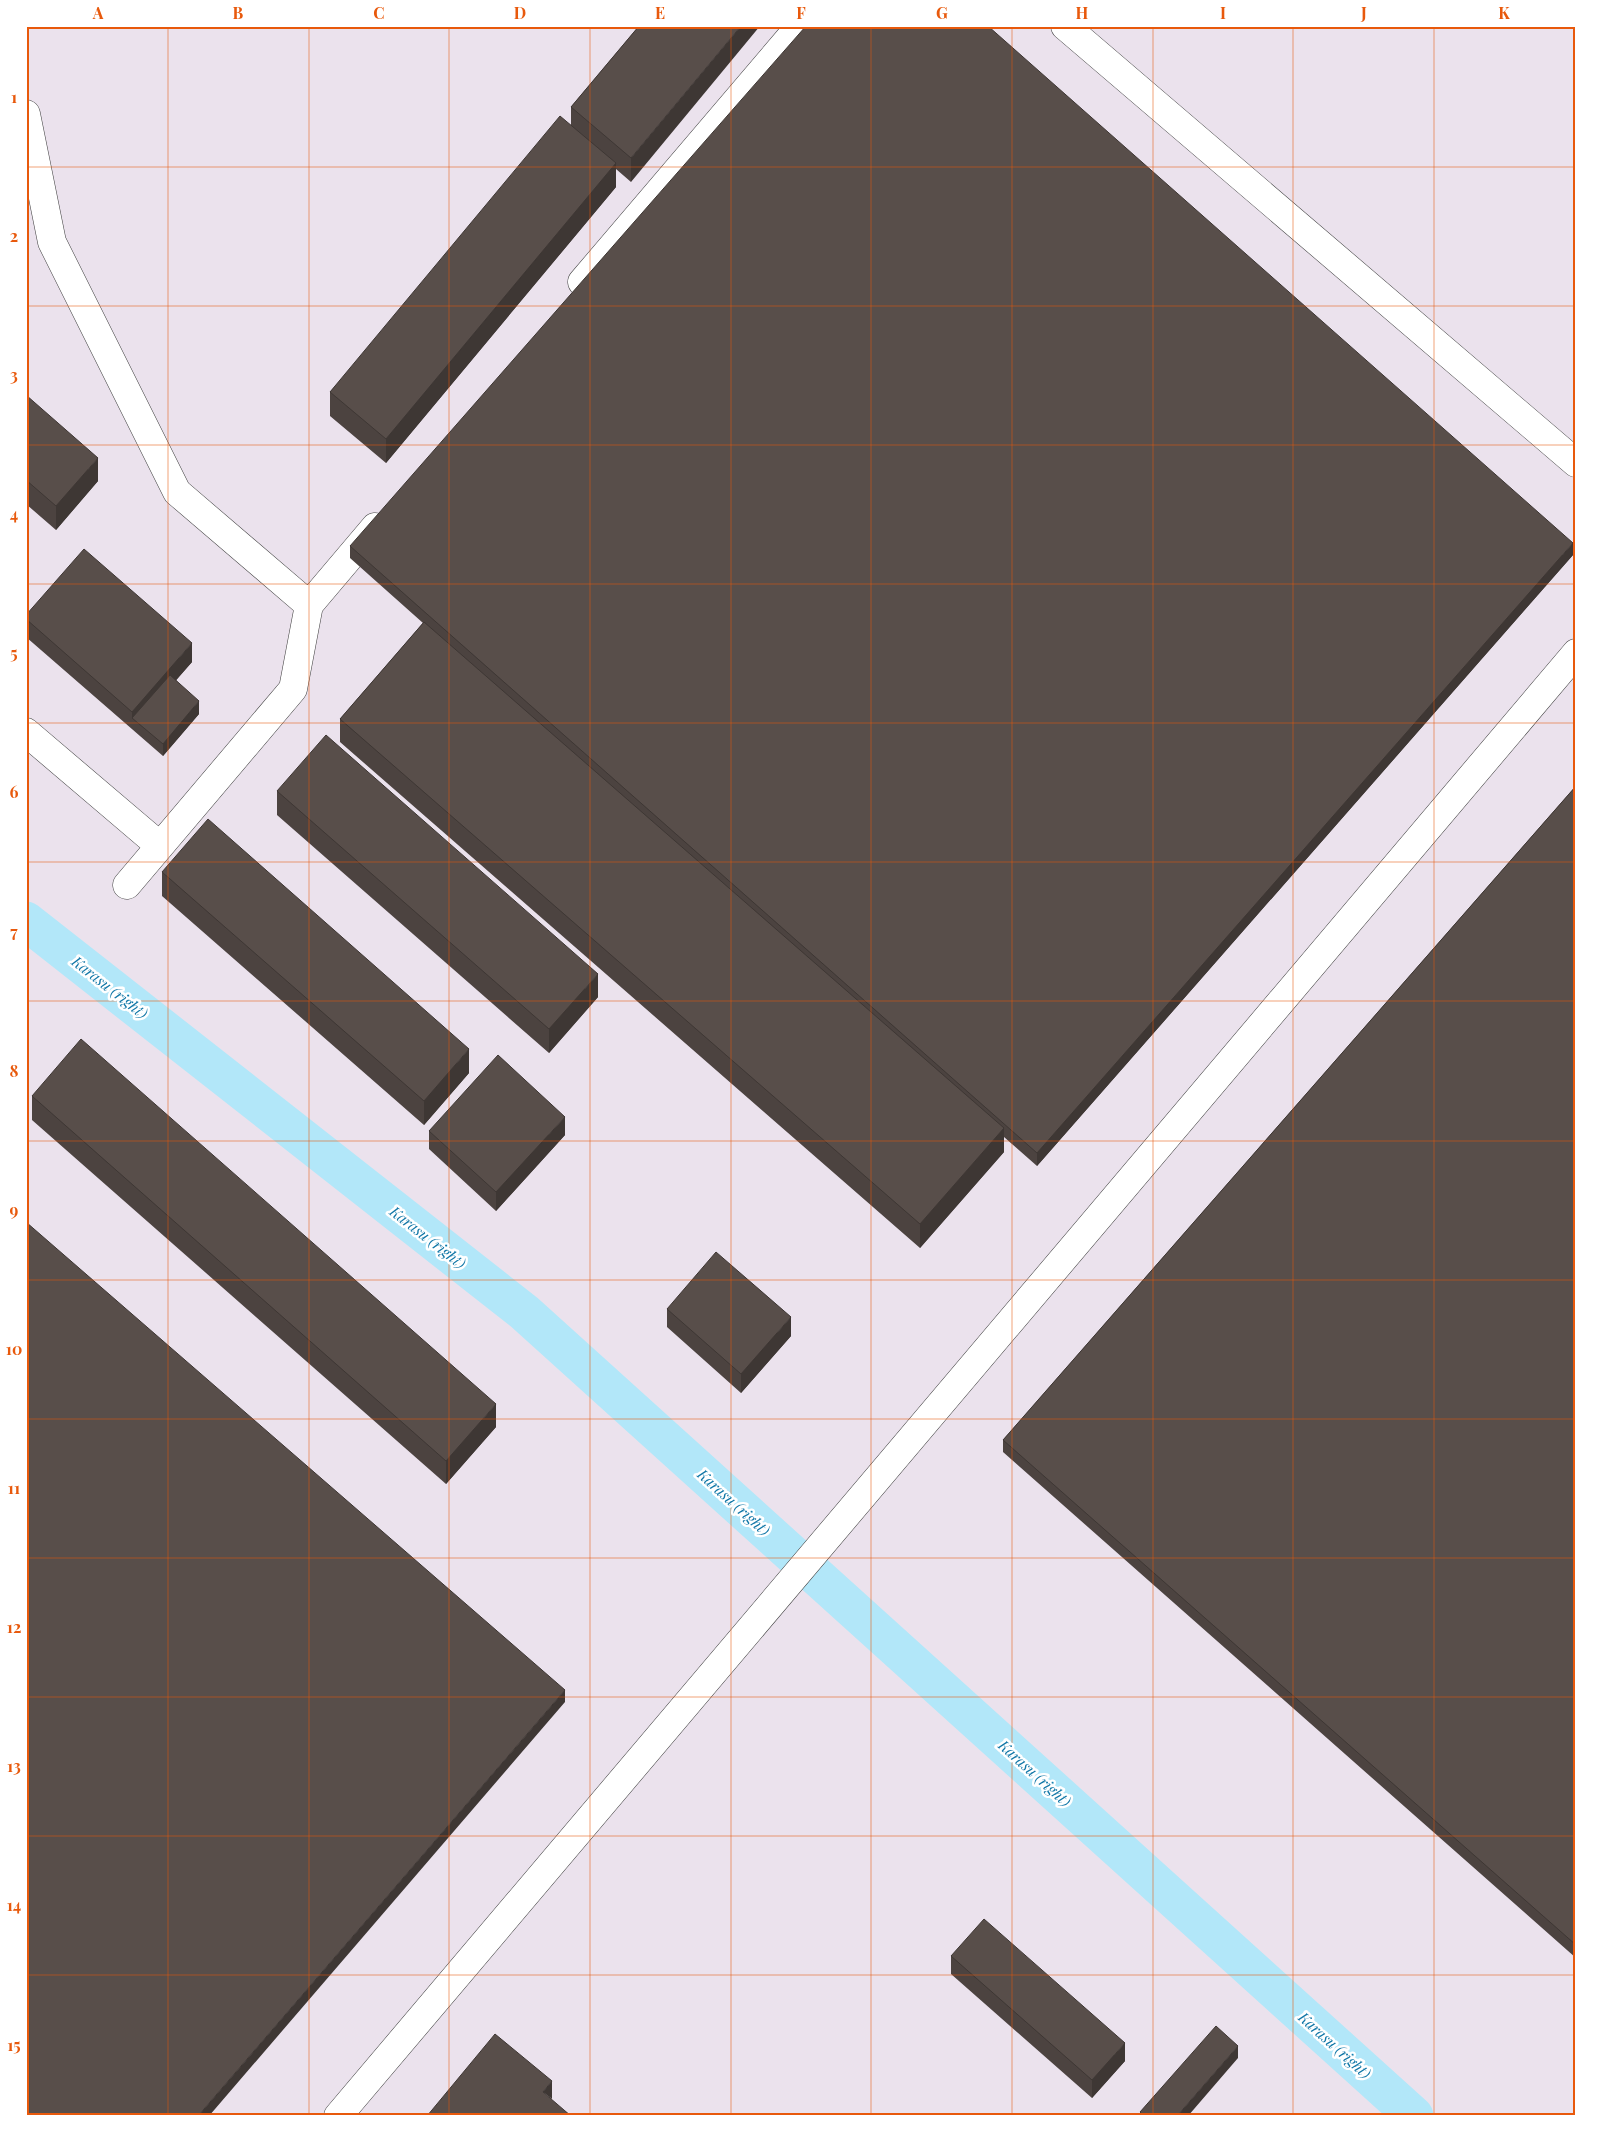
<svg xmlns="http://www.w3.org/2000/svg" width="1602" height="2142" viewBox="0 0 1602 2142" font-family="'Playfair Display',serif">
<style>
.industrial{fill:#ebe2ed}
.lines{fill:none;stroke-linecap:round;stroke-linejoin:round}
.canal{stroke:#b2e7f9;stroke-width:39}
.minor-casing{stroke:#414141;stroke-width:29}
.minor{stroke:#fff;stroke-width:28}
.wall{fill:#4c4340}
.shaded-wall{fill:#3e3734}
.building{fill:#584e4a;stroke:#3e3734}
.grid{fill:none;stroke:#e8590c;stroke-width:1;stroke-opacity:0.55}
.labels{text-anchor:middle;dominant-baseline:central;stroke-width:5;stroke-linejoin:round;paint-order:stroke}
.water-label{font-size:15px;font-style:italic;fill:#1177a7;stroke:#fff}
.neatline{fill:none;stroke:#e8590c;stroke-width:2}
.grid-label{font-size:16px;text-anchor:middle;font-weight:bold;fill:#e8590c}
</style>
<rect width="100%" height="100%" fill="#fffaf0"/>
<path class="industrial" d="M26 26H1576V2116H26Z"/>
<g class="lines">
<path class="canal" d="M26 921 524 1312 1414 2116"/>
<g class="minor-casing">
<path id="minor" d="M1065 26 1576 463
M26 114 52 242 177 492 309 605
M582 282 800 26
M26 732 160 846
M127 885 293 689 309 605 375 527
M338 2116 1576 653"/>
</g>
<use href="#minor" class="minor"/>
</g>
<path class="wall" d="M639 26 631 182 616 169V187L386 463 330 416V392L571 126V107Z
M26 395 98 481 56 530 26 504Z
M350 546 1573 555 1037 1166 1004 1137V1152L920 1248 340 742V719L423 623 350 558Z
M26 615 192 662 176 680 199 714 163 756 26 637Z
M1576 786V1958L1003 1452V1440Z
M277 791 598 997 549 1053 277 815Z
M162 872 469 1073 424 1125 162 896Z
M32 1096 496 1427 446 1484 32 1120Z
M429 1131 565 1135 496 1211 429 1149Z
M667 1309 791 1336 741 1393 667 1327Z
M951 1956 1125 2061 1092 2098 951 1974Z"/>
<path class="shaded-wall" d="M741 26H760L631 182V158Z
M616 163V187L386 463V439Z
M98 458V481L56 530V506Z
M1573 543V555L1037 1166V1153Z
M192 643V662L139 723 132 718V712Z
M199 701V714L163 756V744Z
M598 974V997L549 1053V1029Z
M469 1049V1073L424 1125V1101Z
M565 1117V1135L496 1211V1192Z
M1004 1128V1152L920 1248V1224Z
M791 1317V1336L741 1393V1374Z
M496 1404V1427L446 1484V1461Z
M565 1690V1702L209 2116H198Z
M1125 2043V2061L1092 2098V2080Z
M1238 2046V2058L1188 2116H1177Z
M552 2081V2099L543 2092Z"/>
<path class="building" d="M639 26H741L631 158 571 107Z
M806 26H988L1573 543 1037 1153 350 546Z
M560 116 616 163 386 439 330 392Z
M26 395 98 458 56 506 26 480Z
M84 549 192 643 132 712 26 619V615Z
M424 622 1004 1128 920 1224 340 719Z
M170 675 199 701 163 744 132 718Z
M326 735 598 974 549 1029 277 791Z
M1576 786V1945L1003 1440Z
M208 819 469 1049 424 1101 162 872Z
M81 1039 496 1404 446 1461 32 1096Z
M498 1055 565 1117 496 1192 429 1131Z
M26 1222 565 1690 198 2116H26Z
M716 1252 791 1317 741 1374 667 1309Z
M984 1919 1125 2043 1092 2080 951 1956Z
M1216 2026 1238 2046 1177 2116H1144L1140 2112Z
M495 2034 552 2081 543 2092 571 2116H427Z"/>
<path class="grid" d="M168 26V2116M309 26V2116M449 26V2116M590 26V2116M731 26V2116M871 26V2116M1012 26V2116M1153 26V2116M1293 26V2116M1434 26V2116M26 167H1576M26 306H1576M26 445H1576M26 584H1576M26 723H1576M26 862H1576M26 1001H1576M26 1141H1576M26 1280H1576M26 1419H1576M26 1558H1576M26 1697H1576M26 1836H1576M26 1975H1576"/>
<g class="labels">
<g class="water-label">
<text transform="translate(110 987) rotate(38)">Karasu (right)</text>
<text transform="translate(428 1237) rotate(38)">Karasu (right)</text>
<text transform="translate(734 1502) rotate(42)">Karasu (right)</text>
<text transform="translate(1035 1773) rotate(42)">Karasu (right)</text>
<text transform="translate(1335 2045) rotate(42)">Karasu (right)</text>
</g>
</g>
<rect width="1602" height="2142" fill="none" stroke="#ffffff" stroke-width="55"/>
<rect x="28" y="28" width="1546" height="2086" class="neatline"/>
<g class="grid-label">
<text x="98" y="19">A</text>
<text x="238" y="19">B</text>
<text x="379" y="19">C</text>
<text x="520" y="19">D</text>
<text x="660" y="19">E</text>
<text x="801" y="19">F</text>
<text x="942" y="19">G</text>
<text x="1082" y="19">H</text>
<text x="1223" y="19">I</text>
<text x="1364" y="19">J</text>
<text x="1504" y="19">K</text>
<text x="14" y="103">1</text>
<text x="14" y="242">2</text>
<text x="14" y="381">3</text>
<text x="14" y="520">4</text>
<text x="14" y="659">5</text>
<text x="14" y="798">6</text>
<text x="14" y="938">7</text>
<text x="14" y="1077">8</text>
<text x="14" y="1216">9</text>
<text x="14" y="1355">10</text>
<text x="14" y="1494">11</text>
<text x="14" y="1633">12</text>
<text x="14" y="1772">13</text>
<text x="14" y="1911">14</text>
<text x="14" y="2051">15</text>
</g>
</svg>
